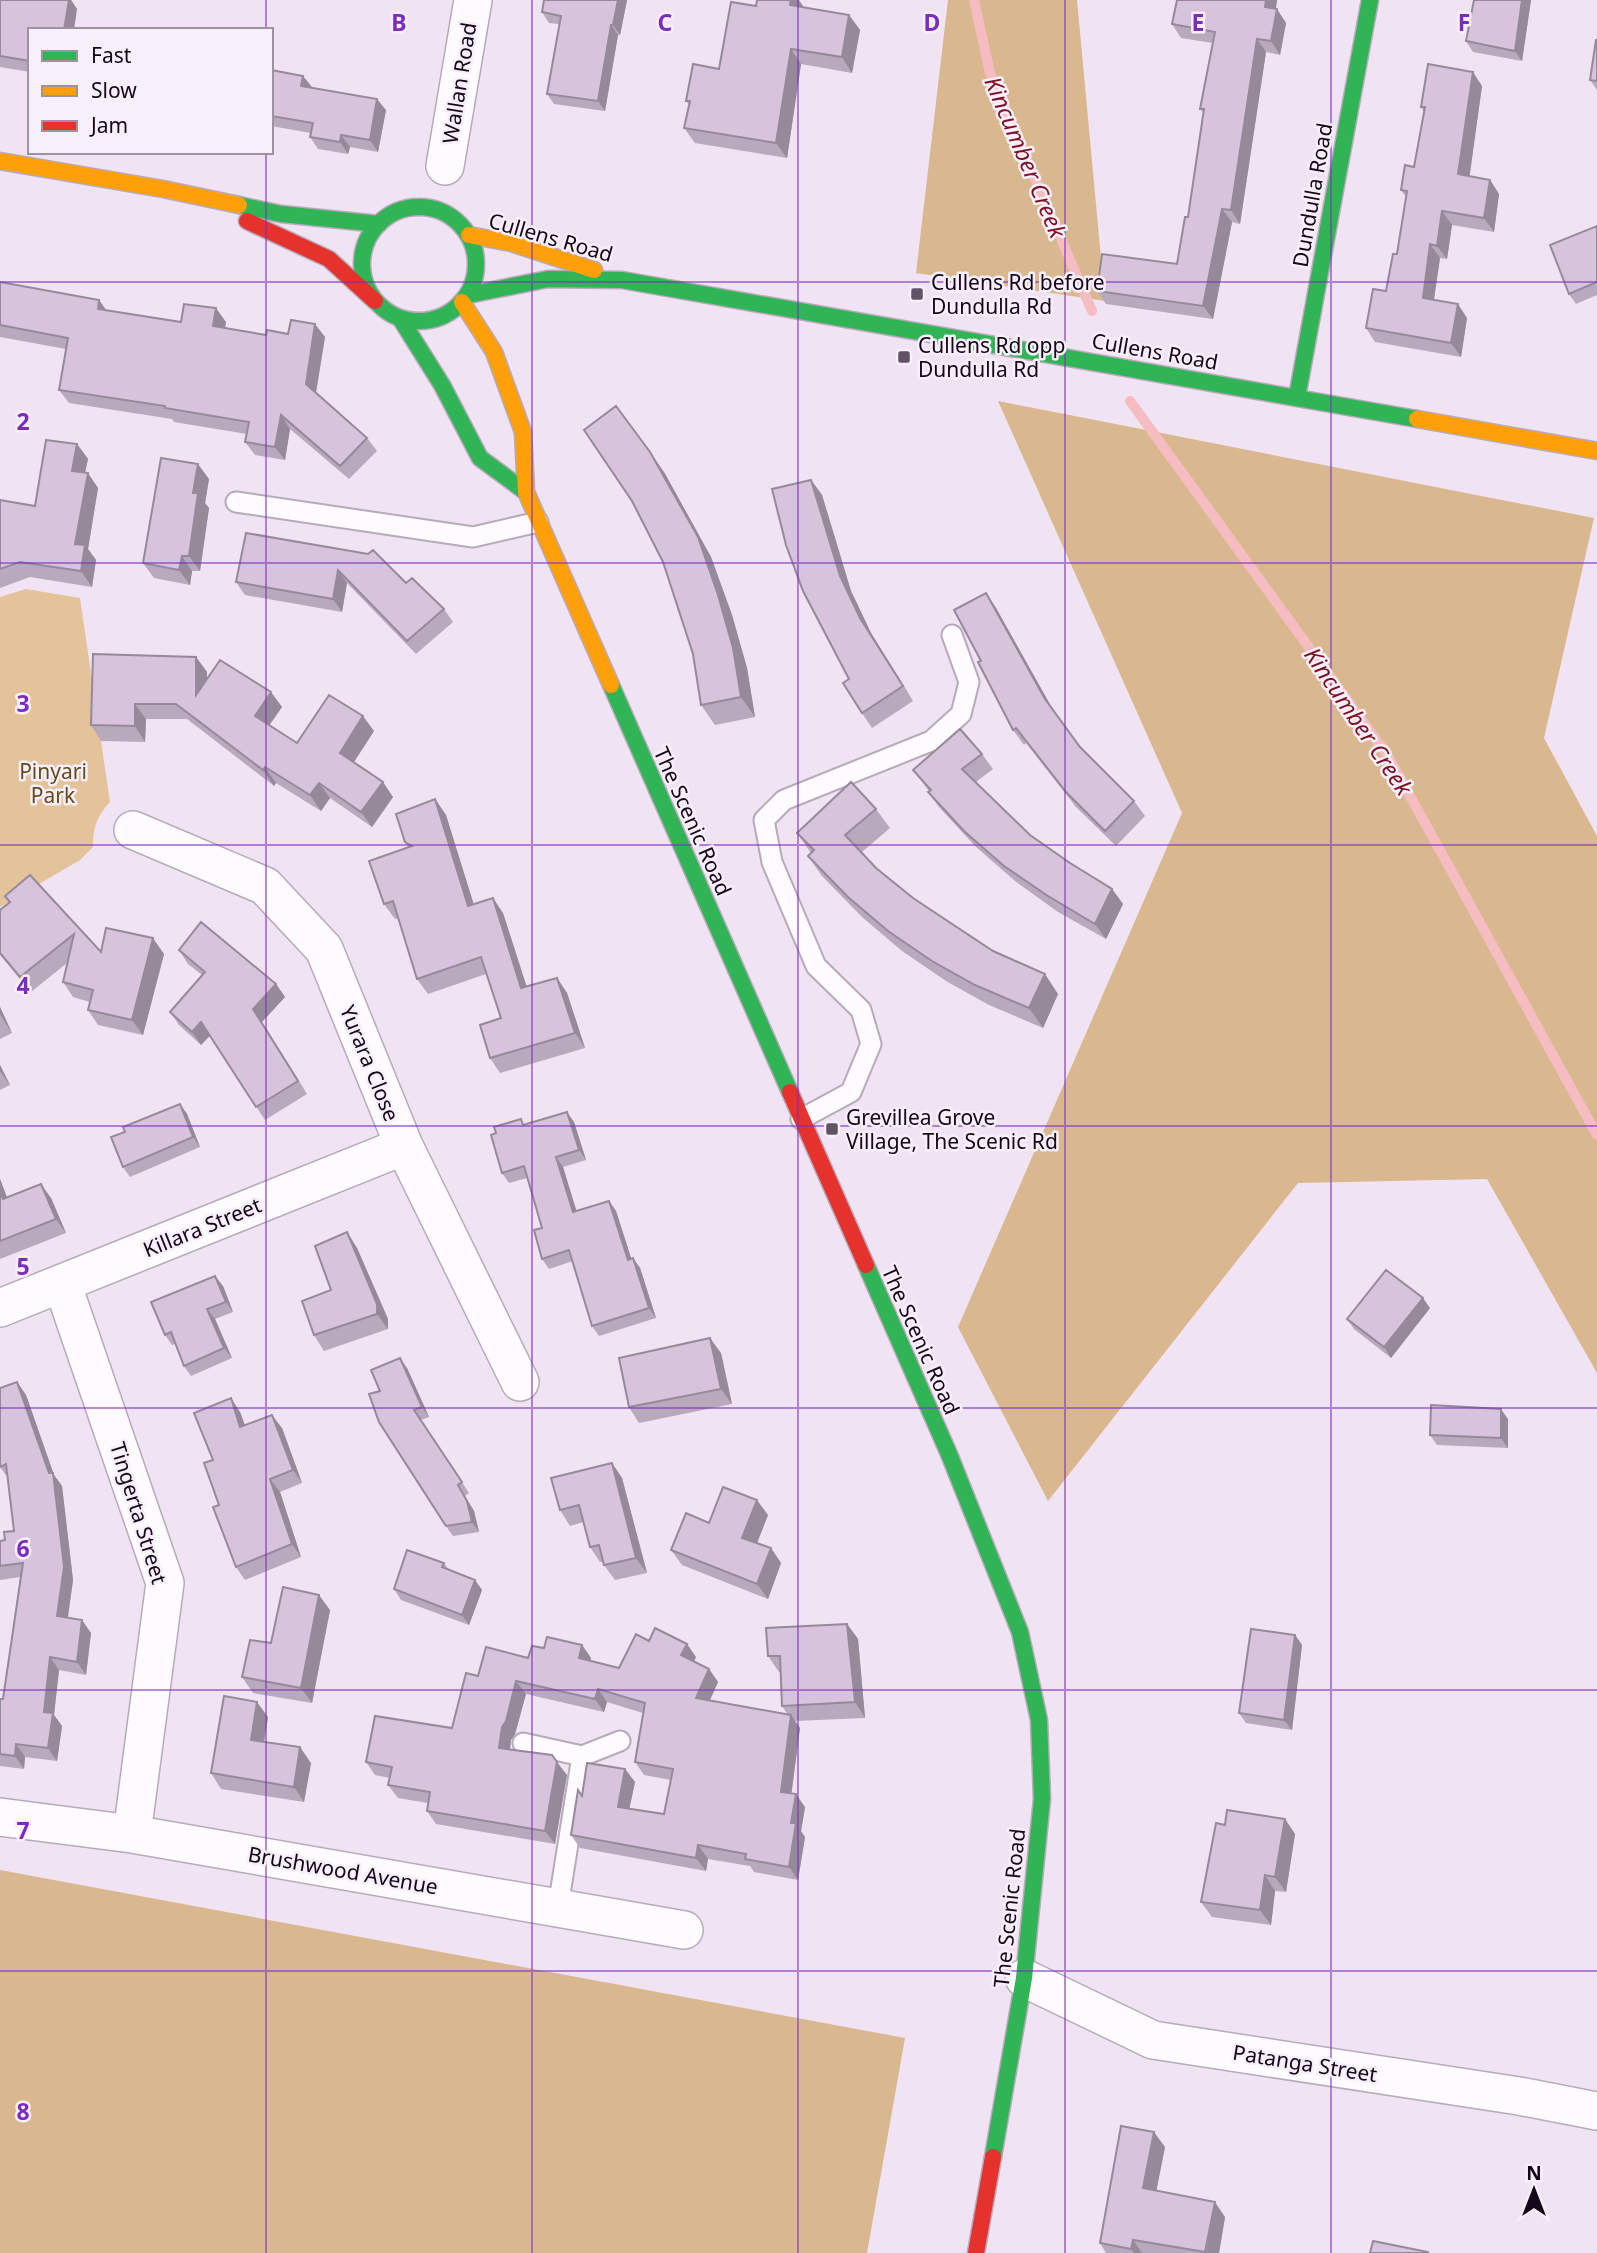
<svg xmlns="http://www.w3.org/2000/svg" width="1597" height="2253" viewBox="0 0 1597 2253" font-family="'Noto Sans',sans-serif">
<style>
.green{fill:#e4c39b}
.forest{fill:#d9b890}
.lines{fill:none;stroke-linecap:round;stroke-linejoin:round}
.stream{stroke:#f5bcc2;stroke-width:10}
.lane-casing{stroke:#b7aabb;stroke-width:23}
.street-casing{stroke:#b7aabb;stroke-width:40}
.fast-casing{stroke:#b7aabb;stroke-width:19}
.slow-casing{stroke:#b7aabb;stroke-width:19}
.jam-casing{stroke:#b7aabb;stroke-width:19}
.lane{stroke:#fdfbfd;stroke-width:19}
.street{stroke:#fdfbfd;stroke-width:37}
.fast{stroke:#30b455;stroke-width:16}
.slow{stroke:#ff9f0a;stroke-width:16}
.jam{stroke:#e5322d;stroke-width:16}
.wall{fill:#b9a9bd}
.shaded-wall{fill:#96899a}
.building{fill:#d7c4dc;stroke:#96899a;stroke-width:2}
.grid{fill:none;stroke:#7b2cbf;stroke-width:2;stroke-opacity:0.55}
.poi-dot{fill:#615365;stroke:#f7effa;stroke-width:2.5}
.labels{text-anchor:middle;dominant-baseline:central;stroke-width:5;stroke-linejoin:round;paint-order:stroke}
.street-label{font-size:21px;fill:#140618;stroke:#f7effa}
.poi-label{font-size:21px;fill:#140618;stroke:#f7effa;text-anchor:start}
.park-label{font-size:21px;fill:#644a1c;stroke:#f7effa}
.water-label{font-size:23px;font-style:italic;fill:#7f1024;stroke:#f7effa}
.grid-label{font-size:23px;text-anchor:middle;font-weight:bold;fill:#7b2cbf;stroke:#f7effa;stroke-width:5;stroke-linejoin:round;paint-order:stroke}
</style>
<rect width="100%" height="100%" fill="#f0e3f4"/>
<path class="green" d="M26 589 80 598 110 802C97 816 93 827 93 847L80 860 0 907V597Z"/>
<path class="forest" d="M948 0H1077L1105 301 916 273Z
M998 401 1594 518 1544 738 1597 836V1373L1487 1179 1298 1183 1048 1501 958 1327 1182 813Z
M0 1870 905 2038 867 2253H0Z"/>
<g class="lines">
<path class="stream" d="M974 0 990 73 1092 311
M1130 401 1388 756 1597 1135"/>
<g class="lane-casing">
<path id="lane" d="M236 502 473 537 538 522
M801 1119 851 1092 871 1044 861 1010 816 966 772 862 764 820 784 800 931 741 961 714 969 682 952 635
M523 1743 582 1756 558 1907
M582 1756 620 1741"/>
</g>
<g class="street-casing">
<path id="street" d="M445 166 473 0
M133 830 265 886 324 949 404 1146 520 1382
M62 1283 165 1583 132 1834
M0 1308 404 1146
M0 1817 132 1834 684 1930
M1024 1978 1153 2040 1519 2096 1597 2111"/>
</g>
<g class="fast-casing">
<path id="fast" d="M239 205 281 214 379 224
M362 264a57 57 0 1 1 114 0a57 57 0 1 1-114 0Z
M468 295 548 279 622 280 1417 419
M400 318 442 385 480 458 526 492
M1297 397 1370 0
M611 685 790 1092
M866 1265 949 1454 1020 1632 1039 1720 1042 1799 1024 1978 993 2157"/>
</g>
<g class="slow-casing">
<path id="slow" d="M0 161 163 189 239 205
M469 235 511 243 594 270
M462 302 494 352 523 432 526 492 611 685
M1417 419 1597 451"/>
</g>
<g class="jam-casing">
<path id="jam" d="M247 221 329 259 375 301
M790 1092 866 1265
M976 2253 993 2157"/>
</g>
<use href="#lane" class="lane"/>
<use href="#street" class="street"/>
<use href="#fast" class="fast"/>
<use href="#slow" class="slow"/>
<use href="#jam" class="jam"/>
</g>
<path class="wall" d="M0 0H71L77 9 30 30V72L0 67Z
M627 0 620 35H618L605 111 554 104 547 94 559 24 549 23 542 12Z
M1177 0H1277L1276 9 1286 23 1280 55 1266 52 1240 224 1232 222 1213 319 1106 304 1097 291 1177 264 1188 217 1204 114 1200 109 1213 43 1181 38 1172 24Z
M1474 0H1531L1522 61 1473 52 1466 41Z
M756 6H803V7L849 15 860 30 852 73 801 64 787 158 695 143 684 128 689 105 686 101 719 69Z
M1597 40V90L1590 80Z
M271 70 312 88 386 110 378 152 350 147 348 154 318 149 310 137 311 133 271 126Z
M1482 86 1469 176 1490 180 1499 194 1494 232 1452 225 1447 259 1440 258 1434 300 1467 318 1461 357 1375 342 1366 328 1386 291 1397 254 1406 197 1401 190 1414 167 1424 112 1421 107Z
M1597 226V295L1576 304 1569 294Z
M0 282 99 300 106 310 181 322H226L225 328 266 335 288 334 325 337 316 393 367 438 377 451 349 479 290 429 285 460 255 455 245 442 247 434 174 422 172 419 69 403 59 390 66 349 0 337Z
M77 444 88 459 85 472 98 488 88 549 96 560 92 587 30 577 0 588V500L35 506Z
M664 472 711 557 732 615 747 668 755 717 715 725 701 705Z
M209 479 205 503 209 508 200 571H192L190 585 154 578 143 563Z
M811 480 822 495 851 591 871 633 913 701 872 728 862 713 849 679Z
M246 533 406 583 444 609 453 622 416 654 347 583 342 612 245 595 236 582Z
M986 593 996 608 1054 712 1080 747 1134 801 1145 816 1116 846 1076 807 1026 743 1024 745 1013 730 981 661Z
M196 657 207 672V680L282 707 269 726 297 743 374 731 354 762 393 797 372 827 330 798 321 811 276 783 274 786 187 719H146L145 742 101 741 91 725Z
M982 754 993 769 976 782 1030 835 1070 863 1112 889 1123 904 1106 939 1058 912 1015 881 975 846 939 807 928 792 929 791 913 770Z
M435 799 446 815 473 904 503 913 526 986 557 978 567 993 585 1048 500 1073 490 1058 501 1018 486 974 428 994 417 979 398 918 395 919 384 904 409 847 405 842Z
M876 809 890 828 862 852 876 868 913 898 1058 994 1043 1028 989 1005 946 981 902 951 862 917 822 876 808 856 811 853 797 833Z
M30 875 101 952 164 954 143 1035 98 1025 88 1010 90 1002 73 997 63 982 67 963 31 992 0 955V910L9 903 5 896Z
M179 950 276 984 285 997 262 1022 307 1094 265 1120 210 1036 201 1045 179 1025 170 1012 202 975 188 964Z
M0 1007 12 1033 0 1039Z
M0 1065 10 1085 0 1090Z
M180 1104 187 1114 200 1147 130 1177 123 1167 125 1132Z
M574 1122 586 1160 563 1167 576 1211 609 1201 616 1211 631 1259 633 1258 640 1268 656 1318 599 1336 592 1326 573 1261 549 1269 542 1259V1228L527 1178 509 1183 502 1173 524 1124Z
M0 1179 7 1198H51L66 1233 0 1259Z
M347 1232 357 1248 388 1319V1329L324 1351 314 1335 331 1290Z
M223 1286 233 1312 215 1319 232 1358 191 1376 184 1366 175 1344 172 1345 165 1335Z
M1430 1308 1391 1358 1354 1329 1347 1319Z
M721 1353 732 1404 639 1423 629 1407Z
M407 1368 429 1417 421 1420 469 1493 465 1496 474 1511 479 1532 453 1536 446 1526 380 1391Z
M17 1382 26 1395 54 1475 62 1486 73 1580 68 1618 91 1633 86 1675 59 1670 54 1715 62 1726 57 1761 25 1757 24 1769 0 1766V1699H3L20 1577 0 1580V1541L5 1540 14 1531 8 1478 0 1467Z
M240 1412 245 1425 282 1428 302 1483 280 1492 301 1557 245 1580 236 1567 219 1505 213 1460Z
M1508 1419V1448L1437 1445 1430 1435Z
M612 1463 622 1478 647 1573 615 1580 604 1565 603 1562H600L590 1547 584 1522 570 1526 560 1510Z
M768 1515 757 1543 771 1548 781 1563 768 1599 682 1565 671 1550 709 1523Z
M444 1563 449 1570 475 1580 482 1590 469 1625 401 1600 394 1589Z
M330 1610 312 1703 253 1693 242 1677 271 1643Z
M847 1624 858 1639 865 1718 795 1721 800 1728 791 1793 805 1807 801 1831 805 1837 798 1880 754 1872 750 1866 708 1859 706 1871 580 1848 571 1835 582 1796 625 1769 635 1782 629 1809 664 1814 671 1780 644 1775 635 1762 643 1713 607 1702 604 1712 526 1694 515 1734 511 1740 510 1750 567 1775 555 1844 436 1824 427 1811 428 1803 398 1798 388 1785 390 1778 375 1775 366 1762 452 1728 478 1676 528 1658 544 1648 582 1645 591 1658 590 1660 619 1668 649 1641 696 1657 694 1661 709 1669 718 1682 710 1700 788 1715 782 1706 781 1672H779L768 1656Z
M1295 1635 1302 1645 1292 1730 1246 1723 1239 1713Z
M268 1717 264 1742 311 1763 304 1802 221 1789 211 1773Z
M1285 1819 1295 1834 1286 1892 1275 1891 1271 1925 1212 1917 1201 1902 1225 1825Z
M1165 2147 1156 2190 1225 2217 1219 2253H1106L1100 2243Z"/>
<path class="shaded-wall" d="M69 0H71L77 9 74 30H64Z
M618 0H627L620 35 613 25Z
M791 0H799L803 6 801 20 790 5Z
M1266 0H1277L1274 20 1265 7Z
M1522 0H1531L1522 61 1515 51Z
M1277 9 1286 23 1280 55 1271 41Z
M849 15 860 30 852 73 842 57Z
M611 25 618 35 605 111 598 101Z
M1257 39 1266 52 1240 224 1231 210Z
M791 49 801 64 787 158 776 143Z
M1473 72 1482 86 1468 188 1458 174Z
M303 76 312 87 301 86Z
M377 99 386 110 378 152 370 140Z
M341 135 350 147 348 154 340 142Z
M1490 180 1499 194 1494 232 1484 218Z
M1222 209 1232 222 1213 319 1203 306Z
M1442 211 1452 225 1447 259 1437 246Z
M1430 244 1440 258 1432 312 1423 298Z
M99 300 108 313 98 309Z
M1458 304 1467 318 1461 357 1451 343Z
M216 308 226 322 223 339 213 326Z
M315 324 325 337 315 398 306 384Z
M281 415 290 429 285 460 275 447Z
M77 444 88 459 82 486 72 471Z
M650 452 664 472 711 557 732 615 747 668 755 717 741 697Z
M198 464 209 479 205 503 209 508 200 571 189 556 193 493Z
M88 473 98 488 88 549 96 560 92 587 81 571 75 544Z
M811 480 822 495 851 591 871 633 913 701 860 618 840 576Z
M182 556 192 571 190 585 179 570Z
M338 570 347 583 342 612 333 599Z
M986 593 996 608 1056 715 1045 699Z
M196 657 207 672V710L196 695Z
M271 692 282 707 265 731 255 716Z
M135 704 146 719 145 742 135 726Z
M363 716 374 731 350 768 340 753Z
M265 767 276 783 274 786 263 770Z
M383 782 393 797 372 827 361 812Z
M319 783 330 798 321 811 310 795Z
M435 799 446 815 479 921 468 906Z
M1112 889 1123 904 1106 939 1095 924Z
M493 898 503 913 532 1003 521 988Z
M153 938 164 954 143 1035 132 1020Z
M1045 974 1058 994 1043 1028 1029 1008Z
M557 978 567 993 585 1048 575 1033Z
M276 984 285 997 262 1022 307 1094 253 1009Z
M0 1007 12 1033 3 1019 0 1014Z
M201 1022 210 1035 201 1045 192 1032Z
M0 1065 10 1085 0 1071Z
M180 1104 187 1114 200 1147 193 1137Z
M567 1112 574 1122 586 1160 579 1150Z
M556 1157 563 1167 580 1222 573 1212Z
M0 1179 13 1213 3 1199 0 1191Z
M41 1184 51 1198 66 1233 56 1219Z
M609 1201 616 1211 635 1270 628 1260Z
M347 1232 357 1248 388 1319V1329L377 1314Z
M633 1258 640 1268 656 1318 649 1308Z
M215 1276 223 1286 233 1312 226 1302Z
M1423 1298 1430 1308 1391 1358 1384 1347Z
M207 1309 215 1319 232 1358 224 1348Z
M710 1338 721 1353 732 1404 721 1389Z
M400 1358 407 1368 429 1417 422 1407Z
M17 1382 26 1395 54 1475 62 1486 73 1580 66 1629 57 1616 49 1473Z
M231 1398 240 1412 250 1440 240 1427Z
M1501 1409 1508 1419V1448L1501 1438Z
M272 1415 282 1428 302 1483 293 1470Z
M612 1463 622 1478 647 1573 636 1558Z
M270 1479 280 1492 301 1557 292 1544Z
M458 1485 474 1511 479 1532 472 1522Z
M757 1500 768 1515 753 1553 742 1538Z
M771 1548 781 1563 768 1599 757 1584Z
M475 1580 482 1590 469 1625 462 1615Z
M319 1595 330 1610 312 1703 301 1688Z
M82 1620 91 1633 86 1675 77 1662Z
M847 1624 858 1639 865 1718 855 1702Z
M1295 1635 1302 1645 1292 1730 1284 1720Z
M687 1644 696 1657 690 1669 681 1655Z
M582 1645 591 1658 588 1671 579 1658Z
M50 1657 59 1670 54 1715 62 1726 57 1761 48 1748 44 1712Z
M709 1669 718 1682 705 1711 696 1698Z
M516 1681 526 1694 515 1734 511 1740 508 1761 499 1748 502 1727Z
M598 1689 607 1702 604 1712 595 1699Z
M257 1702 268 1717 262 1755 251 1740Z
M791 1715 800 1728 790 1805 781 1792Z
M16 1744 25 1757 24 1769 15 1756Z
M300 1747 311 1763 304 1802 294 1787Z
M557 1762 567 1775 555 1844 545 1831Z
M625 1769 635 1782 627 1820 618 1807Z
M796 1794 805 1807 801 1831 805 1837 798 1880 789 1867 791 1823Z
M1285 1819 1295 1834 1286 1892 1275 1877Z
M698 1845 708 1859 706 1871 696 1858Z
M1265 1875 1275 1891 1271 1925 1260 1910Z
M1154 2132 1165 2147 1154 2203 1143 2188Z
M1215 2202 1225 2217 1219 2253H1206Z
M1133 2240 1142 2253H1134L1131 2249Z"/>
<path class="building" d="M0 0H69L64 30H65H30V61L0 56Z
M544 0H618L613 25H611L598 101 547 94 561 16 542 12Z
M757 0H791L790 5 849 15 842 57 791 49 776 143 684 128 690 101H686L693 64 719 69 731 2 756 6Z
M1177 0H1266L1265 7 1277 9 1271 41 1257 39 1231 210 1222 209 1203 306 1097 291 1102 254 1177 264 1185 217H1188L1204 109H1200L1215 32 1172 24Z
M1474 0H1522L1515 51 1466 41Z
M1596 40H1597V81L1590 80Z
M1428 64 1473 72 1458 174 1490 180 1484 218 1442 211 1437 246 1430 244 1423 298 1458 304 1451 343 1366 328 1373 289 1386 291 1393 254H1397L1407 191 1401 190 1405 165 1414 167 1425 107H1421Z
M271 70 303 76 301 86 377 99 370 140 341 135 340 142 310 137 313 123 271 116Z
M1597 226V282L1569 294 1550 245Z
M0 282 99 300 98 309 181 322 184 304 216 308 213 326 266 335 267 330 288 334 291 320 315 324 306 384 367 438 340 466 281 415 275 447 245 442 249 422 165 408V406L59 390 68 338 0 325Z
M616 406 650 452 698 537 718 595 733 648 741 697 701 705 693 654 663 562 632 501 584 430Z
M46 440 77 444 72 471 88 473 75 544 85 545 81 571 20 562 0 569V500L35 506Z
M161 458 198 464 193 493H198L189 556H182L179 570 143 563Z
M811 480 840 576 860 618 903 686 862 713 843 683 849 679 803 591 786 545 772 489Z
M246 533 368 554 373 550 406 583 412 578 444 609 407 641 338 570 333 599 236 582Z
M986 593 1045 699 1080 747 1134 801 1105 831 1066 792 1016 728 1013 730 978 662 981 661 954 610Z
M93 654 196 657V695L220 660 271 692 255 716 297 743 329 695 363 716 340 753 383 782 361 812 319 783 310 795 265 767 263 770 176 704H135V726L91 725Z
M960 729 982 754 962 769 1030 835 1070 863 1112 889 1095 924 1048 896 1004 866 964 831 928 792 931 790 913 770Z
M851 782 876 809 845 835 876 868 913 898 993 951 1045 974 1029 1008 975 985 932 961 888 931 848 897 808 856 814 850 797 833Z
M435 799 468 906 493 898 521 988 557 978 575 1033 490 1058 480 1025 501 1018 481 957 417 979 393 901 384 904 369 861 412 846 405 842 396 814Z
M30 875 101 952 106 928 153 938 132 1020 88 1010 93 990 63 982 74 934 20 977 0 953V910L10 902 5 896Z
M201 922 276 984 253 1009 298 1081 256 1107 201 1022 192 1032 170 1012 205 972 179 950Z
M180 1104 193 1137 123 1167 111 1137 125 1132 123 1127Z
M567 1112 579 1150 556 1157 573 1212 609 1201 628 1260 633 1258 649 1308 592 1326 569 1250 542 1259 534 1230 542 1228 524 1166 502 1173 491 1135 496 1133 494 1127 521 1119 523 1125Z
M41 1184 56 1219 0 1241V1191L3 1199Z
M347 1232 377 1304V1314L314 1335 302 1301 331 1290 315 1246Z
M1386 1270 1423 1298 1384 1347 1347 1319Z
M215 1276 226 1302 207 1309 224 1348 184 1366 171 1332 165 1335 151 1302Z
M710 1338 721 1389 629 1407 619 1358Z
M400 1358 422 1407 414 1410 462 1482 458 1485 467 1501 472 1522 446 1526 379 1422 369 1394 380 1391 371 1370Z
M17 1382 49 1473H53L64 1567 57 1616 82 1620 77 1662 50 1657 44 1712 53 1713 48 1748 16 1744 15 1756 0 1754V1699H3L23 1563 0 1566V1541L5 1540 4 1532 14 1531 6 1464 0 1467V1388Z
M231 1398 240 1427 272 1415 293 1470 270 1479 292 1544 236 1567 213 1507 219 1505 204 1463 213 1460 194 1413Z
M1431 1405 1501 1409V1438L1430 1435Z
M612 1463 636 1558 604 1565 599 1545 590 1547 579 1505 560 1510 551 1478Z
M723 1487 757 1500 742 1538 771 1548 757 1584 671 1550 686 1513 709 1523Z
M407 1550 444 1563 442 1567 475 1580 462 1615 394 1589Z
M283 1587 319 1595 301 1688 242 1677 250 1640 271 1643Z
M847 1624 855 1702 782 1706 780 1656H768L766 1628Z
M655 1628 687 1644 681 1655 709 1669 696 1698 791 1715 781 1792 796 1794 791 1823H796L789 1867 745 1859 746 1854 698 1845 696 1858 571 1835 578 1790 582 1796 587 1763 625 1769 618 1807 664 1814 673 1769 635 1762 645 1703 598 1689 595 1699 516 1681 506 1721 502 1727 499 1748 552 1755 557 1762 545 1831 427 1811 430 1792 388 1785 392 1767 366 1762 375 1716 452 1728 466 1673 478 1676 486 1647 528 1658 532 1646 544 1648 547 1637 582 1645 579 1658 619 1668 636 1634 649 1641Z
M1251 1629 1295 1635 1284 1720 1239 1713Z
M224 1696 257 1702 251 1740 300 1747 294 1787 211 1773Z
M1227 1810 1285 1819 1275 1877 1265 1875 1260 1910 1201 1902 1216 1823 1225 1825Z
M1121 2126 1154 2132 1143 2188 1215 2202 1205 2252 1133 2240 1131 2249 1100 2243Z
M1373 2241 1428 2252V2253H1370Z"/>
<path class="grid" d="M266 0V30M532 0V2253M798 0V2253M1065 0V2253M1331 0V2253M266 152V2253M0 282H1597M0 563H1597M0 845H1597M0 1126H1597M0 1408H1597M0 1690H1597M0 1971H1597"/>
<g class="poi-dot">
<rect x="910" y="287" width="14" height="14" rx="3.5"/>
<rect x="897" y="350" width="14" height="14" rx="3.5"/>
<rect x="825" y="1122" width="14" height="14" rx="3.5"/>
</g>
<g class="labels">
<g class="street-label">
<text transform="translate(459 83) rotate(-81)">Wallan Road</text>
<text transform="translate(1312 195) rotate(-80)">Dundulla Road</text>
<text transform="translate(551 237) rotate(16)">Cullens Road</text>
<text transform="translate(1155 351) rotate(10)">Cullens Road</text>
<text transform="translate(693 821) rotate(66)">The Scenic Road</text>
<text transform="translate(370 1063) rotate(68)">Yurara Close</text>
<text transform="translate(202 1227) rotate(-22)">Killara Street</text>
<text transform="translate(921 1340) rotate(66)">The Scenic Road</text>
<text transform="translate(139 1513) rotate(73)">Tingerta Street</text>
<text transform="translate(343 1870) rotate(10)">Brushwood Avenue</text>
<text transform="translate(1009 1908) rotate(-84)">The Scenic Road</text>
<text transform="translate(1305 2063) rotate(9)">Patanga Street</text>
</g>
<g class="poi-label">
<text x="931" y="282">Cullens Rd before<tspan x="931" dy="24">Dundulla Rd</tspan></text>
<text x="918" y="345">Cullens Rd opp<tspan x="918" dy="24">Dundulla Rd</tspan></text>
<text x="846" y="1117">Grevillea Grove<tspan x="846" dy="24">Village, The Scenic Rd</tspan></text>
</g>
<g class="park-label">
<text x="53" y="771">Pinyari<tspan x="53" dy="24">Park</tspan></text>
</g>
<g class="water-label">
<text transform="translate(1026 157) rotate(67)">Kincumber Creek</text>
<text transform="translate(1359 721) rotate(56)">Kincumber Creek</text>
</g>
</g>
<g class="grid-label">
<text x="399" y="31">B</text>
<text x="665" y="31">C</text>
<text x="932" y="31">D</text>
<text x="1198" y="31">E</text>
<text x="1464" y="31">F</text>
<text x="23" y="430">2</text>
<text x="23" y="712">3</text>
<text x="23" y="994">4</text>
<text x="23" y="1275">5</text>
<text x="23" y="1557">6</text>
<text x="23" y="1839">7</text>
<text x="23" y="2120">8</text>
</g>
<rect x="28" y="28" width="245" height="126" fill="#f7effa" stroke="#9c92a0" stroke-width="2"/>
<rect x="42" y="51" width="35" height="10" fill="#30b455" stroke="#9c92a0" stroke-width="2"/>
<text x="91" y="63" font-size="21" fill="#140618">Fast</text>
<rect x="42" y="86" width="35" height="10" fill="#ff9f0a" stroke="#9c92a0" stroke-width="2"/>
<text x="91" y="98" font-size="21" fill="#140618">Slow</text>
<rect x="42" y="121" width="35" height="10" fill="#e5322d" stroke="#9c92a0" stroke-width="2"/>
<text x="91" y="133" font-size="21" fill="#140618">Jam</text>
<g transform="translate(1534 2190)" stroke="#f7effa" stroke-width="5" paint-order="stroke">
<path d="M0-5L12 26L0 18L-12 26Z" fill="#140618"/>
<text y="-10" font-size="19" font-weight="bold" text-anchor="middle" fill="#140618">N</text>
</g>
</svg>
